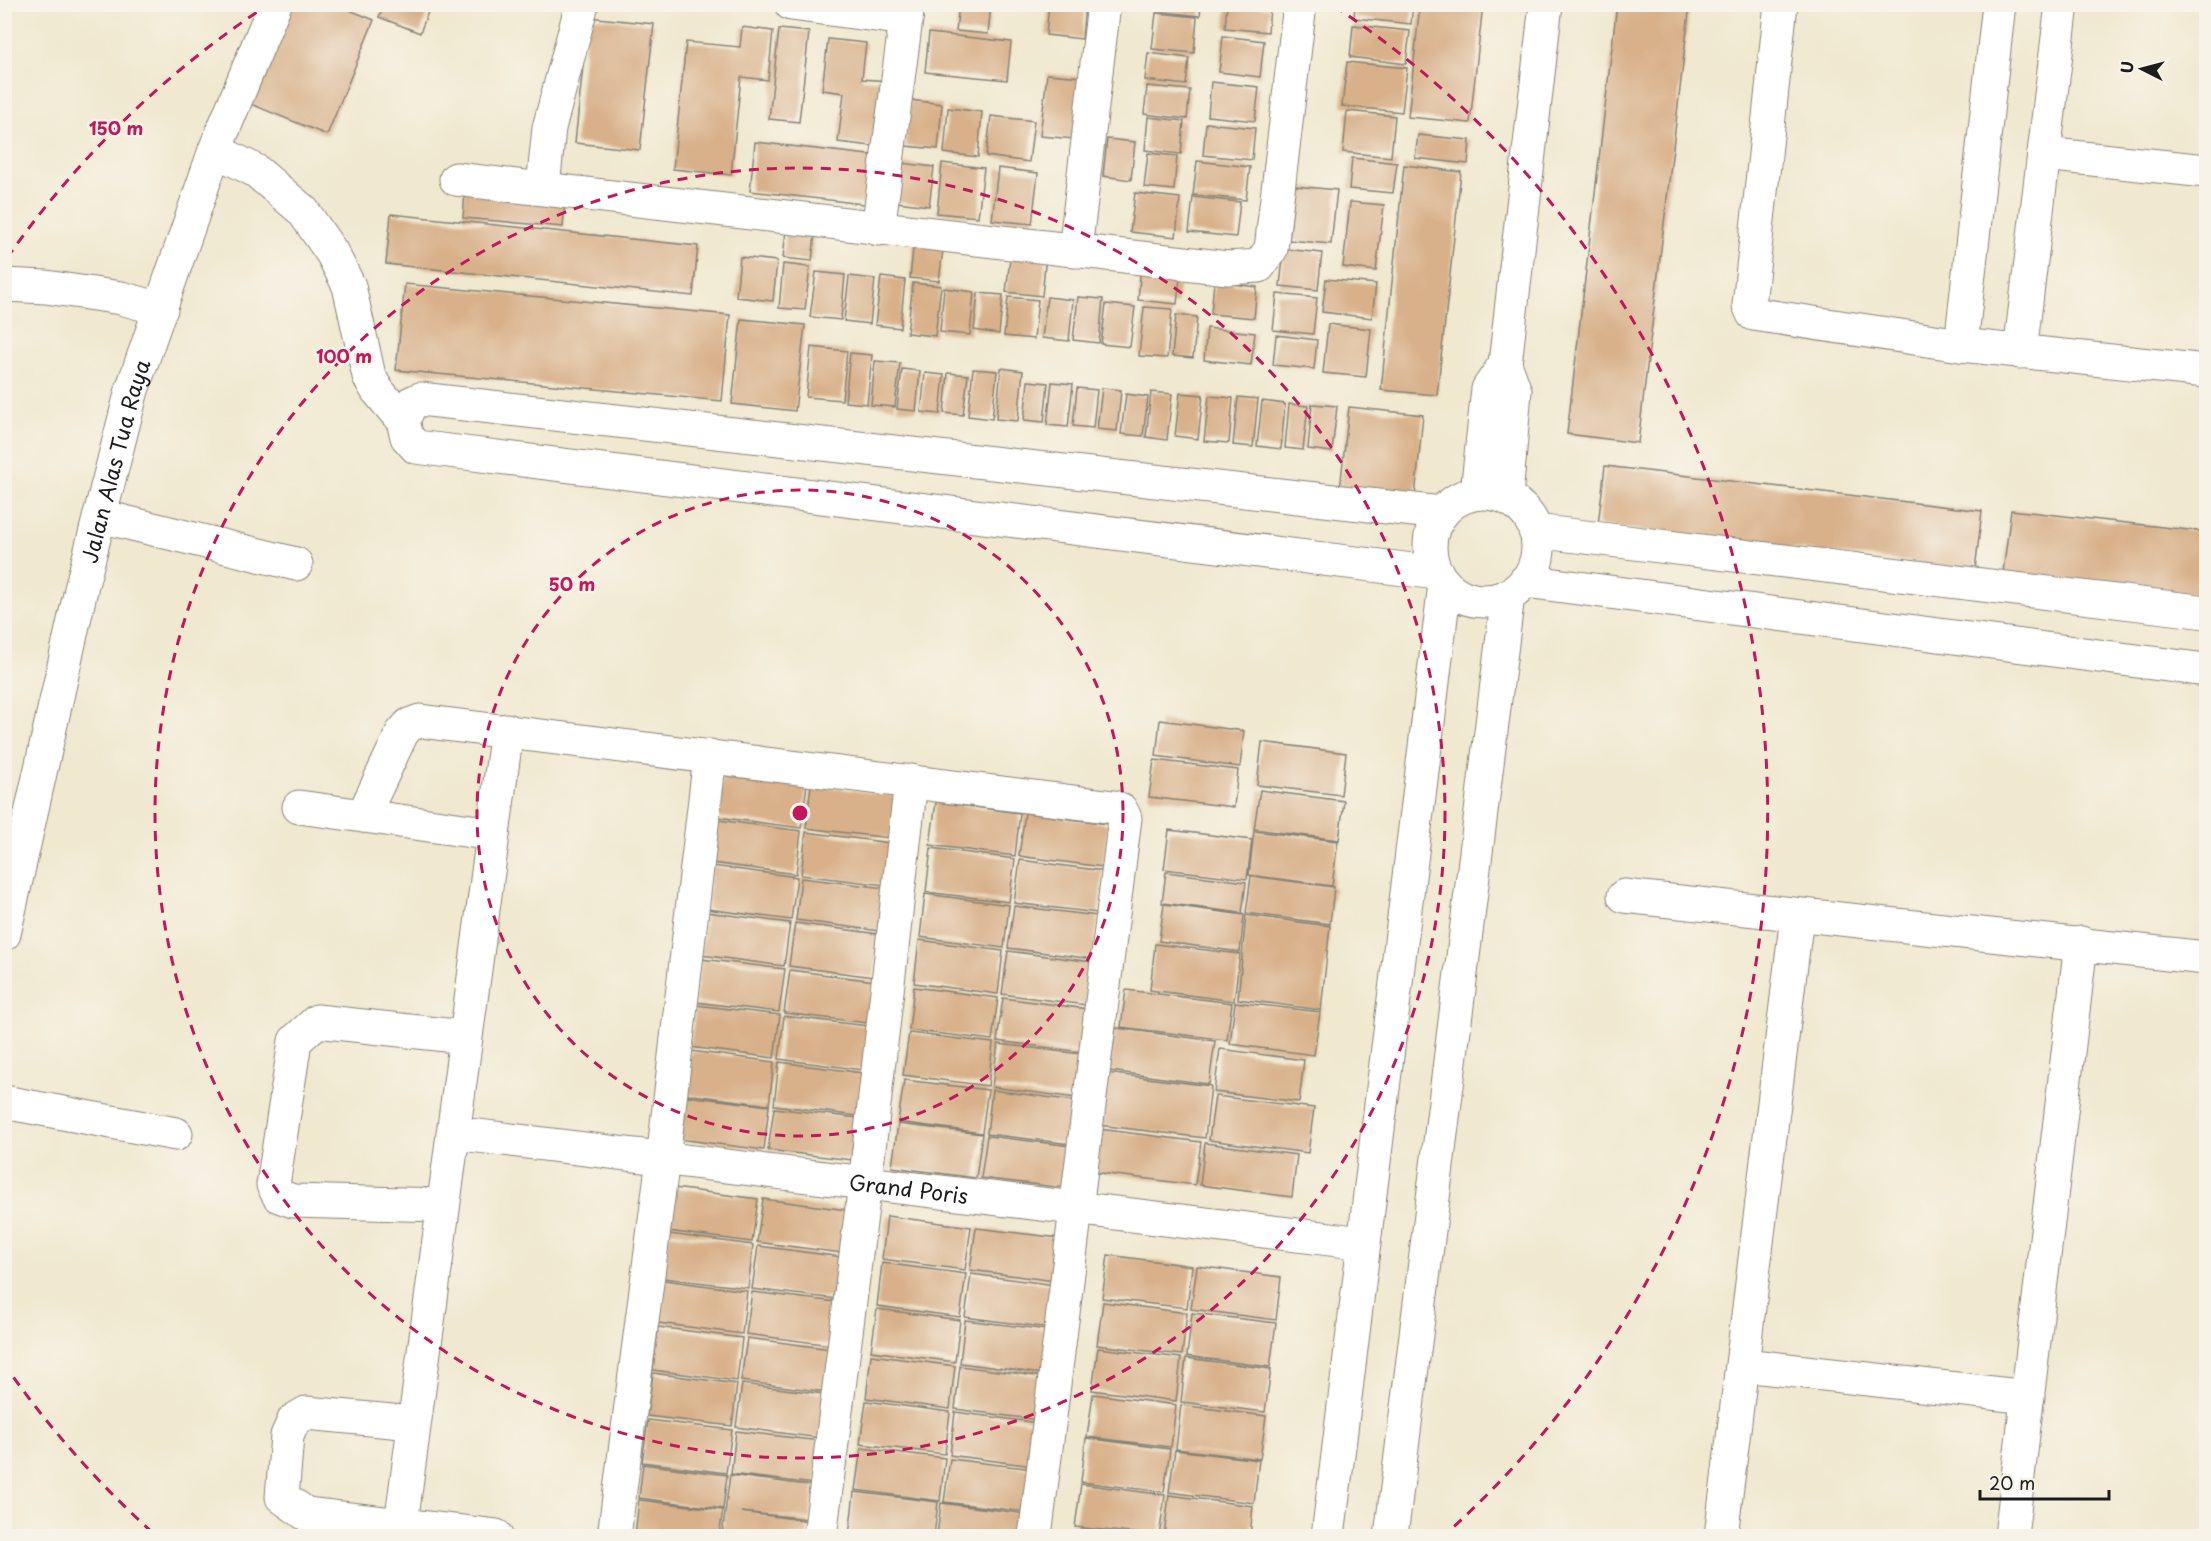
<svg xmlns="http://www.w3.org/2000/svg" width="2211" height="1541" viewBox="0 0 2211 1541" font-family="'Playpen Sans',sans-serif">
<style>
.building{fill:#d8b089}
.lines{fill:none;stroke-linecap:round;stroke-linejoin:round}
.minor-casing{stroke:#868276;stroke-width:35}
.tertiary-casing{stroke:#868276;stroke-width:35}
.minor{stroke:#fff;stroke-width:33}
.tertiary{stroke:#fff;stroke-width:33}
.ring{fill:none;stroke:#c2185b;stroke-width:3;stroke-dasharray:10 8}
.labels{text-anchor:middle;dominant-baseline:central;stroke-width:5;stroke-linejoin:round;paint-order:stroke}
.street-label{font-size:21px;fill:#1c1c1c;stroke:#f7f3e8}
.centre{fill:#c2185b;stroke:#f7f3e8;stroke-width:3}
.ring-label{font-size:18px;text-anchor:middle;font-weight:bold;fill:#c2185b;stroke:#f7f3e8;stroke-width:5;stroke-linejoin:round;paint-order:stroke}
</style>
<rect width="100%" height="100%" fill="#f7f3e8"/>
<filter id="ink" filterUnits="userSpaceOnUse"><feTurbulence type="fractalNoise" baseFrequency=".0167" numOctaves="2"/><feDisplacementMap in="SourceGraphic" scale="12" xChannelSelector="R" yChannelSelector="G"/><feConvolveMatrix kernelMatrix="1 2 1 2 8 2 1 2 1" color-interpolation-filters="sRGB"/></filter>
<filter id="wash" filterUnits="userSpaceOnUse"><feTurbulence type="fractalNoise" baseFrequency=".008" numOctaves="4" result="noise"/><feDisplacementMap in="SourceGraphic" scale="24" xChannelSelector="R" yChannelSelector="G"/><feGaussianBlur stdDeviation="1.35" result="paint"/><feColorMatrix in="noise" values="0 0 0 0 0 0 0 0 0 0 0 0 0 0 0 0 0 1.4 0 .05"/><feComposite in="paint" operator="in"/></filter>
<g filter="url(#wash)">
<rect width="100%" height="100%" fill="#f0e8cf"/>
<g id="blocks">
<path class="building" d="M280 4H335L374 20 327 135 241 100Z
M384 4H431L420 33 379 17Z
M959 4H991L988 34 956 31Z
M1049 4H1085L1082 39 1046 35Z
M1157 4H1201L1200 16 1157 11Z
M1227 4 1270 8 1268 32 1225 28Z
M1355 4H1413L1411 24 1354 18Z
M1420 4H1483L1470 123 1408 117Z
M1617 4H1690L1638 443 1567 434Z
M1156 13 1197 17 1194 53 1152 49Z
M588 17 654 24 640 150 575 143Z
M1353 25 1410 31 1406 64 1350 57Z
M742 27 773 31 768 80 741 77 731 175 673 169 686 42 740 47Z
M779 29 809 32 799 122 769 119Z
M929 33 1011 42 1007 80 925 72Z
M1223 36 1264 41 1260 77 1219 72Z
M828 39 866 43 862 79 887 81 880 147 838 142 844 93 822 90Z
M1148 53 1189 58 1186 85 1145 80Z
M1347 62 1407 68 1402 112 1342 106Z
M1047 74 1082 77 1075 139 1040 136Z
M1211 82 1259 87 1255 121 1208 116Z
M1147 86 1190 90 1187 119 1144 114Z
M910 100 942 104 938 149 905 146Z
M948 108 982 112 978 157 944 153Z
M1347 111 1395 116 1391 157 1343 152Z
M991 116 1034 121 1029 162 986 156Z
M1148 117 1184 121 1181 154 1145 150Z
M1206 123 1255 128 1252 160 1203 155Z
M1418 135 1470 140 1468 164 1415 158Z
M1107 139 1135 142 1131 180 1103 176Z
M755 142 877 156 872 205 750 191Z
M1148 153 1177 156 1174 190 1144 187Z
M1352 158 1397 163 1393 193 1349 189Z
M1197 161 1250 167 1246 200 1193 195Z
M901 163 934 167 929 206 897 202Z
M942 163 984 168 978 217 937 213Z
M1404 165 1461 172 1437 395 1381 390Z
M998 168 1038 173 1032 224 992 220Z
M1295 186 1337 190 1331 244 1289 240Z
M465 191 565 200 563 227 463 218Z
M1135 193 1180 198 1176 237 1130 232Z
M1193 197 1240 202 1236 237 1189 232Z
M1350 202 1384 205 1376 271 1343 267Z
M391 214 698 246 693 296 386 264Z
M787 222 816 225 812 261 783 258Z
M914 239 944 242 939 281 910 278Z
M1284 249 1322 253 1318 290 1280 286Z
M1011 251 1046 255 1042 296 1006 292Z
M740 257 777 261 773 301 736 297Z
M783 264 810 267 805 310 779 308Z
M1141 265 1181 269 1177 304 1138 300Z
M816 272 845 275 841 320 810 317Z
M849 276 875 279 870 324 844 321Z
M881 277 905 280 900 328 875 325Z
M1326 279 1376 284 1372 318 1322 312Z
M1214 282 1257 287 1254 318 1211 314Z
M913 283 941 286 935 336 907 333Z
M405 284 730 315 722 401 396 370Z
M944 288 974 292 970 335 940 332Z
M978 293 1003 295 999 334 974 330Z
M1277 294 1317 298 1313 334 1273 330Z
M1008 297 1038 300 1034 339 1004 336Z
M1047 297 1073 300 1069 341 1042 338Z
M1078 297 1103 299 1099 343 1073 340Z
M1106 304 1135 307 1130 347 1101 344Z
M1144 307 1172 309 1167 358 1139 356Z
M1176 315 1197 317 1193 358 1172 356Z
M741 319 805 325 795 411 732 404Z
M1328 324 1371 329 1366 377 1323 373Z
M1207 328 1255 333 1251 365 1204 360Z
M1276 335 1317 340 1314 369 1273 365Z
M811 347 847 351 842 400 806 397Z
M850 353 872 355 867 404 845 402Z
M875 361 900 363 895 407 871 405Z
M1001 368 1023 371 1018 421 996 419Z
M902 369 920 371 916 411 897 409Z
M973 369 997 371 992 419 968 416Z
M925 373 944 375 940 414 921 412Z
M948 373 968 375 963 415 944 413Z
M1028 381 1048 383 1044 422 1024 420Z
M1052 382 1073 384 1068 427 1047 425Z
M1077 388 1097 390 1093 428 1073 426Z
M1102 388 1121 390 1117 431 1097 429Z
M1151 392 1172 394 1167 440 1146 437Z
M1180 393 1203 395 1198 439 1175 436Z
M1126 394 1148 397 1143 436 1121 434Z
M1209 396 1233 398 1229 443 1204 441Z
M1238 397 1258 399 1253 447 1233 445Z
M1262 401 1285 404 1281 449 1257 446Z
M1289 404 1308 406 1303 450 1285 448Z
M1312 404 1337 406 1332 452 1308 449Z
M1349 407 1423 415 1415 497 1340 489Z
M1605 466 1982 511 1975 570 1598 525Z
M2011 510 2206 532V597L2003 573Z
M1160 720 1244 731 1240 767 1156 756Z
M1262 742 1346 753 1341 795 1257 785Z
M1154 760 1238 770 1234 807 1149 797Z
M723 774 807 784 801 828 717 817Z
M811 785 895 796 890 838 806 828Z
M1260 790 1344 801 1339 840 1254 829Z
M936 802 1020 813 1015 856 930 845Z
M1025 813 1108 824 1103 867 1019 856Z
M718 820 801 831 796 874 712 863Z
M1169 830 1252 840 1247 879 1164 869Z
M1254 831 1338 841 1332 886 1249 875Z
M806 832 890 843 885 885 801 875Z
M931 848 1015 859 1009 902 926 892Z
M1020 860 1103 871 1098 913 1014 903Z
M712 866 797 877 791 920 707 909Z
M1166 872 1246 882 1242 913 1162 903Z
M1251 876 1334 887 1330 924 1246 913Z
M801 878 885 888 880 931 796 920Z
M925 894 1009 905 1004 948 920 937Z
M1164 904 1244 915 1240 952 1159 941Z
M1014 906 1098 916 1093 959 1008 948Z
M706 912 790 923 784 966 701 955Z
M1246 915 1330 926 1321 1010 1238 999Z
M795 923 879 934 874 977 789 966Z
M919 940 1003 951 998 994 914 983Z
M1155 944 1240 954 1234 1001 1150 990Z
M1008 951 1092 962 1086 1005 1002 994Z
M701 959 785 969 779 1012 695 1002Z
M790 970 874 981 868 1023 784 1013Z
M914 987 998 998 992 1040 909 1030Z
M1126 990 1232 1003 1227 1040 1121 1027Z
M1003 998 1087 1009 1082 1052 997 1041Z
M1235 1002 1320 1012 1314 1055 1230 1044Z
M696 1005 780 1015 774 1058 690 1047Z
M784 1016 868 1026 863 1070 779 1059Z
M1116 1028 1215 1041 1209 1084 1110 1071Z
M909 1033 993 1043 988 1086 903 1075Z
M998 1044 1081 1054 1076 1098 992 1087Z
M1220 1049 1304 1060 1299 1102 1214 1092Z
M691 1051 774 1062 769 1105 685 1094Z
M779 1062 863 1073 857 1116 774 1105Z
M1106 1073 1211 1086 1205 1138 1099 1125Z
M904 1080 988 1090 982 1133 898 1122Z
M992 1090 1076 1101 1071 1144 987 1134Z
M685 1096 769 1106 764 1150 679 1139Z
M1215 1096 1314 1108 1308 1153 1209 1140Z
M774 1108 857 1118 852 1160 768 1150Z
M898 1124 982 1134 976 1178 892 1167Z
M1099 1129 1201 1142 1195 1185 1093 1172Z
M987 1136 1071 1146 1065 1188 981 1178Z
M1205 1143 1297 1155 1292 1197 1200 1185Z
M674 1188 758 1199 752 1242 668 1231Z
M763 1199 847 1210 842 1253 757 1242Z
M887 1216 971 1227 965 1270 882 1259Z
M976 1228 1060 1238 1055 1281 970 1270Z
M669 1234 753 1245 748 1288 663 1278Z
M758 1246 842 1257 836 1299 752 1289Z
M1108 1255 1192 1266 1187 1308 1102 1298Z
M882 1263 966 1274 960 1317 877 1306Z
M1197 1266 1281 1277 1276 1320 1191 1309Z
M971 1274 1055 1285 1050 1328 965 1317Z
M663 1280 747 1291 742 1334 658 1323Z
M752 1292 836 1302 831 1345 746 1334Z
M1103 1302 1187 1313 1182 1355 1097 1345Z
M877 1309 960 1320 955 1362 871 1351Z
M1192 1313 1276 1323 1270 1367 1187 1356Z
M965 1320 1049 1330 1043 1374 960 1363Z
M658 1327 742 1338 737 1381 653 1370Z
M747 1338 831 1349 826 1392 741 1381Z
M1098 1348 1181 1358 1176 1401 1092 1390Z
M871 1355 955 1366 950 1409 866 1398Z
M1186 1358 1271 1369 1265 1412 1181 1402Z
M960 1366 1044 1377 1039 1420 955 1409Z
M653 1373 737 1384 732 1426 647 1416Z
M742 1384 825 1394 820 1438 736 1427Z
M1093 1394 1176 1405 1171 1447 1087 1437Z
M866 1401 950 1412 945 1454 860 1444Z
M1181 1405 1266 1416 1260 1459 1176 1449Z
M955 1412 1039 1423 1033 1466 950 1455Z
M648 1420 732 1430 726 1473 642 1462Z
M736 1431 820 1441 815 1484 731 1474Z
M1086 1438 1170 1449 1164 1492 1081 1482Z
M861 1448 945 1458 940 1501 855 1490Z
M1175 1450 1259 1460 1254 1503 1169 1492Z
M950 1459 1033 1469 1028 1512 944 1502Z
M643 1464 727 1475 723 1509 639 1498Z
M730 1475 814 1486 810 1519 741 1512 809 1521 807 1536H722Z
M1081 1484 1165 1495 1159 1536 1075 1527Z
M854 1492 938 1502 934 1536H849Z
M1169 1495 1253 1506 1250 1536H1164Z
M639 1500 723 1510 719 1536H635Z
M941 1503 1027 1514 1025 1536H937Z
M1076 1531 1105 1535 1104 1536H1075Z"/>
</g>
</g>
<g filter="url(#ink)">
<use href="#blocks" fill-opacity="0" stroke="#868276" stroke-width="1.5"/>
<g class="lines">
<g class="minor-casing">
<g id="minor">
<path d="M791 4 906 19"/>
<path d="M1781 4 1749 305 1753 314 1961 345 2206 371"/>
<path d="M215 150 256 171 303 211 332 253 349 286 369 376 377 390 403 421 407 437 416 447 1437 573"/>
<path d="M2044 154 2206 171"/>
<path d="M456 179 1228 268 1259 266 1271 249 1300 4"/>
<path d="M543 187 549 128 582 4"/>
<path d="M878 229 908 4"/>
<path d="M1075 251 1104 4"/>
<path d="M4 285 46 287 121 298 161 309"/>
<path d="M1961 345 1999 4"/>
<path d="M2020 352 2062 4"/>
<path d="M403 421 411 403 420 399 1441 513"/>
<path d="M1477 493 1488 389 1505 364"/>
<path d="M1506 497 1515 391 1505 364 1546 4"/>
<path d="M100 516 296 564"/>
<path d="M299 807 493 834"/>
<path d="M363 816 402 733 409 725 420 721 1114 807 1121 810 1125 818 1035 1536"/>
<path d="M1624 896 2206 958"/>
<path id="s1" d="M4 934 82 585 132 390 215 150 275 4"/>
<path d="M4 1102 176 1134"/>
<path id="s2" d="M453 1133 1363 1243"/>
<path d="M441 1205 293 1201 279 1196 273 1185 295 1041 317 1021 465 1037"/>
<path d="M1743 1365 2028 1397"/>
<path d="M413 1423 306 1413 294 1420 287 1436 282 1497 306 1514 496 1536"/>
<path d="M401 1524 507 730"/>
<path d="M614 1536 663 1159 710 756"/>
<path d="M820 1536 865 1184 911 781"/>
<path d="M1721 1536 1797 916"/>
<path d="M2011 1536 2081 943"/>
</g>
</g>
<g class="tertiary-casing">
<path id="tertiary" d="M1430 547a54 54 0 1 1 108 0a54 54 0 1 1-108 0Z
M1535 531 2206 612
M1525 581 2206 670
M1328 1536 1445 584
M1391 1536 1508 595"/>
</g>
<use href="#minor" class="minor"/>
<use href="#tertiary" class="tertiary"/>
</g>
</g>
<g class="ring">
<circle cx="800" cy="813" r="323"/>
<circle cx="800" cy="813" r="645"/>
<path d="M152 1532A968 968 0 0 1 7 1368M7 258A968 968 0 0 1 266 6M1334 6A968 968 0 0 1 1448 1532"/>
</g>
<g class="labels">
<g class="street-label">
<text stroke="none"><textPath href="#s1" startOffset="486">Jalan Alas Tua Raya</textPath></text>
<text stroke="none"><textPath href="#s2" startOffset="459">Grand Poris</textPath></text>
</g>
</g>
<circle cx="800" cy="813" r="9" class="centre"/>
<g class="ring-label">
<text x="116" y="135">150 m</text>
<text x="344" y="363">100 m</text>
<text x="572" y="591">50 m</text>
</g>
<rect width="2211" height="1541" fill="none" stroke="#f7f3e8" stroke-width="24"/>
<g transform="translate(2142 69) rotate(276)" stroke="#f7f3e8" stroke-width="4.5" paint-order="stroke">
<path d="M0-4.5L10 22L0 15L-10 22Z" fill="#1c1c1c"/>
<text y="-9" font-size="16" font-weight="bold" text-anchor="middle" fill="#1c1c1c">U</text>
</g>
<path d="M1980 1490v9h129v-9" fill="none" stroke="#1c1c1c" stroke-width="3"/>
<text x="1989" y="1490" font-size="18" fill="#1c1c1c" stroke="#f7f3e8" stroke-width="4.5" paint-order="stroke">20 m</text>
</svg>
